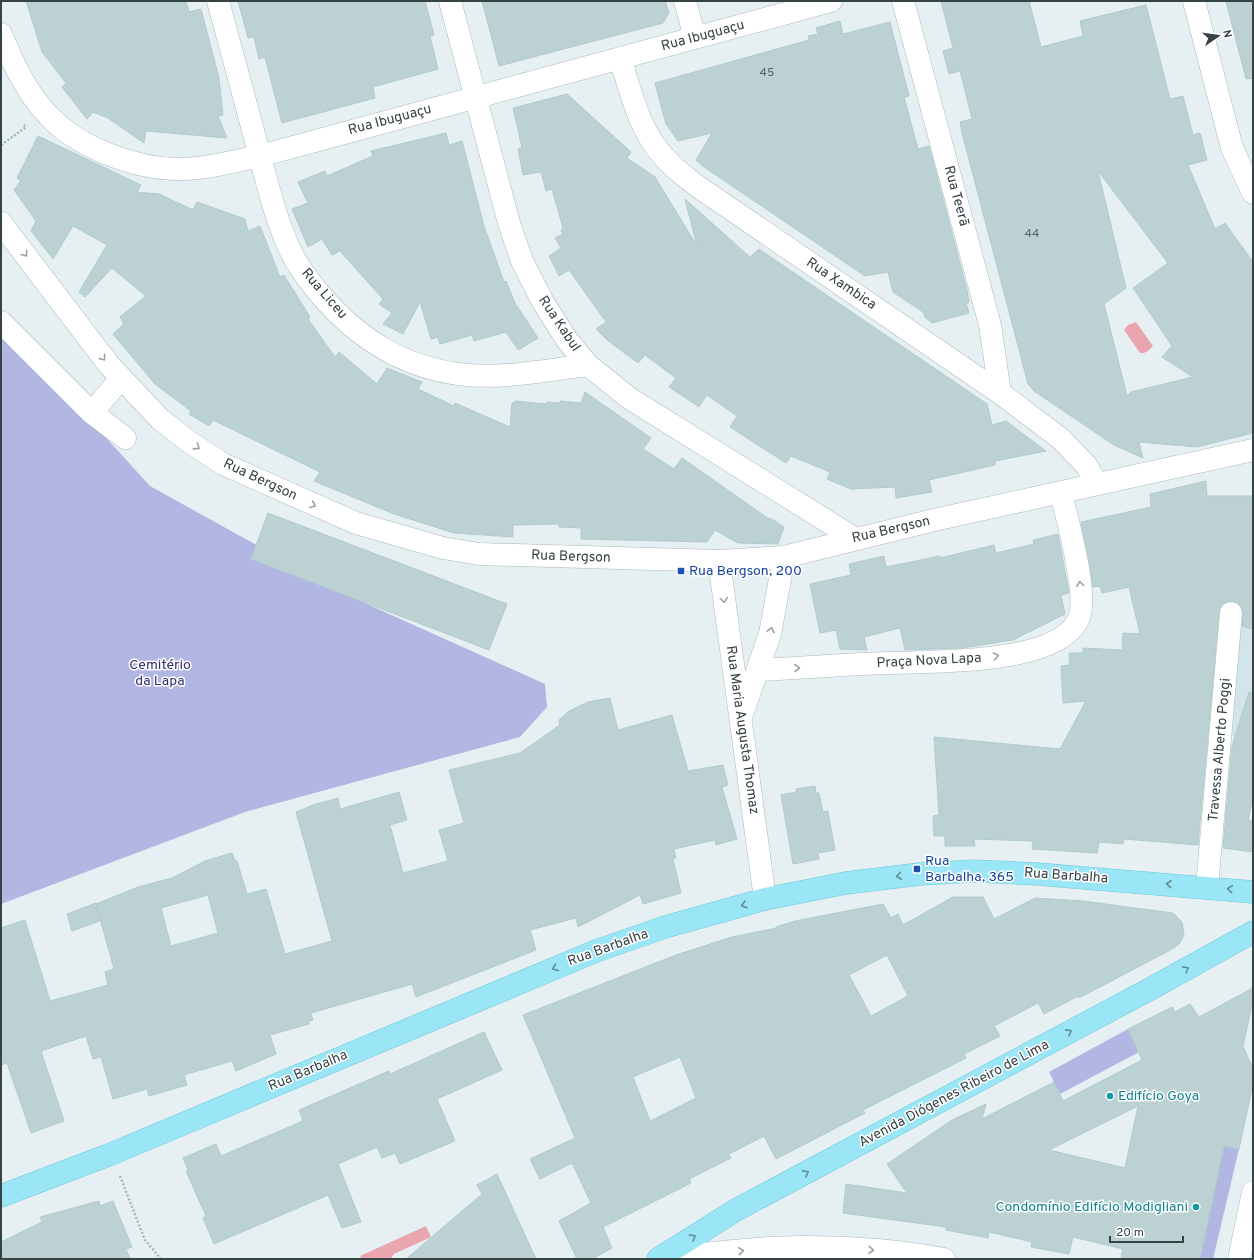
<svg xmlns="http://www.w3.org/2000/svg" width="1254" height="1260" viewBox="0 0 1254 1260" font-family="Overpass,sans-serif">
<style>
.education{fill:#d1e5ea}
.green{fill:#b1b6e3}
.water{fill:#eaa6af}
.building{fill:#bcd1d2;stroke:#b0cbcd;fill-rule:evenodd}
.lines{fill:none;stroke-linecap:round;stroke-linejoin:round}
.minor-casing{stroke:#a9babc;stroke-width:23}
.major-casing{stroke:#6bc9da;stroke-width:23}
.path{stroke:#9cb9bd;stroke-width:2.5;stroke-dasharray:2 2;stroke-linecap:butt}
.minor{stroke:#fff;stroke-width:22}
.major{stroke:#9ae6f7;stroke-width:22}
.oneway{stroke:#9aa1a2}
.oneway2{stroke:#638c95}
.transit-dot{fill:#1a4fb4;stroke:#fff;stroke-width:1.5}
.culture-dot{fill:#0f9aa8;stroke:#fff;stroke-width:1.5}
.labels{text-anchor:middle;dominant-baseline:central;stroke-width:3;stroke-linejoin:round;paint-order:stroke}
.number-label{font-size:12px;fill:#586668}
.street-label{font-size:14px;fill:#364344;stroke:#fff}
.transit-label{font-size:14px;fill:#164399;stroke:#fff;text-anchor:start}
.park-label{font-size:14px;fill:#332d71;stroke:#fff}
.culture-label{font-size:14px;fill:#0d838f;stroke:#fff;text-anchor:start}
</style>
<rect width="100%" height="100%" fill="#e6f0f2"/>
<path class="education" d="M1253 562V740L1230 736 1242 602Z"/>
<path class="green" d="M1 320 14 337 150 486 347 595 545 684 547 707 520 737 245 812 1 904Z
M1128 1029 1139 1052 1060 1094 1049 1072Z
M1224 1145 1239 1149 1213 1259H1200Z"/>
<path class="water" d="M1136 322 1153 346C1149 350 1146 354 1140 353L1124 330 1128 325Z
M426 1226 431 1237 394 1254 391 1259H362L360 1256Z"/>
<path class="building" d="M26 1H186L189 12 201 9 219 78 223 115 218 116 227 138 146 131 144 143 108 118 93 112 87 119 62 87 66 83 42 52Z
M238 1H425L434 35 430 36 438 69 373 87 375 98 282 123 265 57 259 59 254 37 248 38Z
M482 1H665L669 13 663 23 499 66Z
M941 1H1029L1041 47 1083 36 1080 21 1146 5 1170 99 1183 96 1193 135 1200 133 1207 160 1188 165 1215 229 1225 223 1253 262V433L1197 447 1139 442 1143 458 1114 445 1034 391 1028 384 963 137 960 122 972 119 960 71 949 74 943 51 953 48ZM1098 171 1168 263 1133 288 1172 346 1162 357 1193 377 1131 392 1127 396 1104 304 1126 288Z
M1226 1H1253V78L1246 79Z
M840 21 843 34 890 22 909 96 904 97 918 149 929 146 967 290 969 302 966 303 969 313 932 323 925 317 923 312 893 292 888 272 865 276 704 167 696 160 712 133 678 141 666 124 655 83 809 40 808 36 818 34 816 28Z
M567 94 631 152 627 158 655 177 697 246 685 199 750 257 759 249 987 404 992 425 1006 421 1046 451 995 461V465L929 480 932 492 896 498 895 487 851 489 827 479 830 472 791 456 786 463 730 427 737 416 707 395 699 407 669 387 676 378 645 355 638 363 607 340 596 329 606 322 569 270 559 276 549 256 561 248 555 238 563 234 561 230 563 228 552 189 546 191 541 172 523 175 518 149 522 148 513 108Z
M446 133 449 145 462 141 484 226 504 282 506 281 515 303 538 338 518 350 506 332 474 341 472 335 440 344 438 337 431 339 420 302 403 334 383 324 392 313 379 304 383 299 340 251 332 255 322 239 308 247 292 209 308 203 298 182 325 171 327 176 373 156 371 151Z
M38 136 141 185 137 192 159 194 193 210 197 202 245 219 248 231 260 226 280 277 284 275 310 317 308 319 335 357 339 352 377 384 387 368 422 382 418 389 454 406 455 403 510 427 512 403H515V401L546 404 547 402 560 403V401L581 403 585 392 651 438 643 449 674 469 682 458 769 519 770 518 784 527 778 544 738 543 715 530 707 542 581 539V528L559 527V524L513 525V537L454 533 394 514 314 481 320 472 213 420 209 426 189 414 191 411 155 384 113 334 124 324 120 317 146 296 112 268 85 297 79 292 107 245 73 226 53 259 31 231 36 221 14 190 21 180 17 178Z
M1206 481 1207 496H1253V629L1242 626 1243 614 1242 608 1238 603 1232 601 1226 602 1221 606 1219 612 1198 845 1124 839 1123 844 1099 842 1097 853 1032 849 1033 841 974 839 975 846H945V836H934L933 816 939 815 934 737 1060 749 1086 701 1063 703 1061 666 1070 665 1069 653H1083V648L1122 650 1123 633 1140 634 1129 587 1102 593 1100 586 1093 587 1081 522 1151 507 1150 494Z
M268 513 507 604 489 650 251 559Z
M1058 534 1069 593 1061 595 1065 614 1013 640 963 648 905 650 900 628 864 637 867 650 840 649 836 630 820 633 810 584 851 575 849 564 884 556 886 567 940 556V558L994 545 996 553 1034 544 1033 540Z
M1249 692 1253 693V797L1248 820 1253 821V852L1223 848 1232 746Z
M610 698 618 730 672 715 688 771 723 765 728 785 722 787 737 839 716 845 715 840 674 849 676 858 673 859 681 893 643 904 640 895 578 927 576 918 530 930 536 950 416 997 412 984 311 1013 313 1020 309 1021V1024L270 1035 276 1054 236 1071 232 1061 187 1074 184 1075 187 1085 149 1096 147 1089 113 1099 101 1057 93 1059 86 1036 41 1051 64 1121 31 1133 7 1063 1 1065V928L25 920 50 1001 108 985 105 972 114 969 96 904 138 887 172 878 205 861 232 853 235 861H237L247 894 266 889 285 954 332 941 296 812 316 804 338 798 340 809 399 792 407 820 390 825 403 873 448 861 439 830 464 823 449 770 520 753 560 725 559 720 569 711 588 702ZM208 895 218 933 171 946 161 908Z
M815 786 816 793H819L823 812 828 811 835 850 818 853 819 859 793 864 781 795 796 792V789Z
M953 897H983L994 919 1035 898 1083 901 1173 913 1182 922 1184 935 1180 943 1174 948 1079 998 1078 996 1044 1014 1038 1003 994 1026 1000 1036 964 1054 966 1058 863 1110 865 1113 776 1159 764 1136 729 1154 731 1158 689 1179 691 1183 603 1227 612 1248 592 1259H577L559 1221 591 1203 572 1163 540 1179 530 1159 575 1138 523 1015 676 955 732 937 776 928V927L795 921 883 904 891 918 898 914 903 925ZM887 955 908 996 871 1016 849 975ZM680 1057 696 1098 650 1121 633 1077Z
M96 903 100 921 72 931 67 914Z
M1253 988V1001L1243 1046 1253 1069V1084L1239 1149 1224 1146 1200 1259H1121L1123 1249 1073 1237 1069 1254 1031 1247 1032 1242 989 1232 988 1238 946 1230V1227L843 1213 846 1184 907 1193 887 1164 952 1120 986 1104 982 1119 1054 1082 1063 1101 1142 1060 1128 1029 1172 1007 1175 1012 1190 1004 1199 1017ZM1138 1106 1125 1168 1049 1150Z
M484 1032 502 1070 437 1099 455 1141 400 1164 395 1153 382 1158 377 1147 338 1164 361 1222 342 1228 328 1195 214 1244 203 1218 206 1216 186 1171 188 1170 183 1158 216 1144 221 1156 303 1121 299 1110 389 1071 390 1074Z
M497 1174 536 1259H406L482 1194 477 1185Z
M99 1201 100 1206 113 1201 132 1247 126 1249 130 1259H1V1242L42 1222 40 1217Z"/>
<g class="lines">
<g class="minor-casing">
<path id="minor" d="M218 1C230 45 242 89 254 134 265 173 273 213 290 250 297 265 308 280 319 293 356 337 400 366 458 374 500 380 546 370 588 365
M450 1 509 223 522 261 543 302 567 340 588 365 629 398 854 538
M685 1 695 38
M903 1 990 325 1000 393
M1194 1 1232 148 1253 193
M1 34C13 63 26 92 48 115 78 148 138 170 182 169 208 169 235 161 260 156L831 1
M620 58C631 92 639 131 665 158 674 169 686 177 697 186L1000 393 1061 439 1086 465 1097 484
M1 223 109 365 160 419 188 441 223 464 356 523 443 548 479 554 719 561 784 557 934 520 1253 450
M1 322 92 413 125 438
M92 413 121 378
M719 561 765 899
M758 670C802 668 846 664 890 663 935 661 1056 665 1078 620 1090 598 1067 519 1061 493
M741 717 770 634 784 557
M1207 887 1231 613
M660 1258C707 1254 754 1247 801 1247 848 1247 897 1250 944 1259
M1239 1259 1253 1192"/>
</g>
<g class="major-casing">
<path id="major" d="M1 1196 111 1154 596 951 665 927 765 899 846 883 920 874 974 871 1037 874 1253 892
M658 1259 736 1210 1152 988 1253 932"/>
</g>
<path class="path" d="M1 145 26 127 24 125
M120 1176 145 1240 161 1259"/>
<use href="#minor" class="minor"/>
<use href="#major" class="major"/>
</g>
<defs><path id="oneway-chevron" d="M-2-3.5L2.5 0L-2 3.5" fill="none" stroke-width="1.6" stroke-linecap="round" stroke-linejoin="round"/></defs>
<g class="oneway">
<use href="#oneway-chevron" transform="translate(25 254) rotate(53)"/>
<use href="#oneway-chevron" transform="translate(103 358) rotate(53)"/>
<use href="#oneway-chevron" transform="translate(197 447) rotate(33)"/>
<use href="#oneway-chevron" transform="translate(313 505) rotate(23)"/>
<use href="#oneway-chevron" transform="translate(1080 584) rotate(-98)"/>
<use href="#oneway-chevron" transform="translate(724 600) rotate(82)"/>
<use href="#oneway-chevron" transform="translate(771 630) rotate(-78)"/>
<use href="#oneway-chevron" transform="translate(996 656) rotate(-10)"/>
<use href="#oneway-chevron" transform="translate(797 668) rotate(-3)"/>
<use href="#oneway-chevron" transform="translate(871 1250) rotate(5)"/>
<use href="#oneway-chevron" transform="translate(741 1251) rotate(-5)"/>
</g>
<g class="oneway2">
<use href="#oneway-chevron" transform="translate(899 876) rotate(173)"/>
<use href="#oneway-chevron" transform="translate(1169 884) rotate(-175)"/>
<use href="#oneway-chevron" transform="translate(1230 889) rotate(-175)"/>
<use href="#oneway-chevron" transform="translate(744 905) rotate(164)"/>
<use href="#oneway-chevron" transform="translate(555 968) rotate(157)"/>
<use href="#oneway-chevron" transform="translate(1186 969) rotate(-29)"/>
<use href="#oneway-chevron" transform="translate(1069 1032) rotate(-28)"/>
<use href="#oneway-chevron" transform="translate(806 1173) rotate(-28)"/>
<use href="#oneway-chevron" transform="translate(693 1237) rotate(-32)"/>
</g>
<g class="transit-dot">
<rect x="677" y="567" width="8" height="8" rx="2"/>
<rect x="913" y="865" width="8" height="8" rx="2"/>
</g>
<g class="culture-dot">
<circle cx="1110" cy="1096" r="4"/>
<circle cx="1196" cy="1207" r="4"/>
</g>
<g class="labels">
<g class="number-label">
<text x="767" y="73">45</text>
<text x="1032" y="234">44</text>
</g>
<g class="street-label">
<text transform="translate(703 36) rotate(-15)">Rua Ibuguaçu</text>
<text transform="translate(390 120) rotate(-15)">Rua Ibuguaçu</text>
<text transform="translate(956 196) rotate(75)">Rua Teerã</text>
<text transform="translate(841 284) rotate(34)">Rua Xambica</text>
<text transform="translate(324 294) rotate(49)">Rua Liceu</text>
<text transform="translate(559 324) rotate(56)">Rua Kabul</text>
<text transform="translate(260 480) rotate(25)">Rua Bergson</text>
<text transform="translate(891 530) rotate(-13)">Rua Bergson</text>
<text transform="translate(571 557) rotate(2)">Rua Bergson</text>
<text transform="translate(929 661) rotate(-3)">Praça Nova Lapa</text>
<text transform="translate(742 730) rotate(82)">Rua Maria Augusta Thomaz</text>
<text transform="translate(1220 750) rotate(-85)">Travessa Alberto Poggi</text>
<text transform="translate(1066 876) rotate(4)">Rua Barbalha</text>
<text transform="translate(608 948) rotate(-20)">Rua Barbalha</text>
<text transform="translate(308 1071) rotate(-23)">Rua Barbalha</text>
<text transform="translate(954 1094) rotate(-28)">Avenida Diógenes Ribeiro de Lima</text>
</g>
<g class="transit-label">
<text x="689" y="571">Rua Bergson, 200</text>
<text x="925" y="861">Rua<tspan x="925" dy="16">Barbalha, 365</tspan></text>
</g>
<g class="park-label">
<text x="160" y="665">Cemitério<tspan x="160" dy="16">da Lapa</tspan></text>
</g>
<g class="culture-label">
<text x="1118" y="1096">Edifício Goya</text>
<text x="1188" y="1207" text-anchor="end">Condomínio Edifício Modigliani</text>
</g>
</g>
<rect width="1254" height="1260" fill="none" stroke="#364344" stroke-width="4"/>
<g transform="translate(1218 36) rotate(77)" stroke="#ffffff" stroke-width="3" paint-order="stroke">
<path d="M0-3L7 15L0 10L-7 15Z" fill="#364344"/>
<text y="-6" font-size="11" font-weight="bold" text-anchor="middle" fill="#364344">N</text>
</g>
<path d="M1110 1236v6h73v-6" fill="none" stroke="#364344" stroke-width="2"/>
<text x="1116" y="1236" font-size="12" fill="#364344" stroke="#ffffff" stroke-width="3" paint-order="stroke">20 m</text>
</svg>
